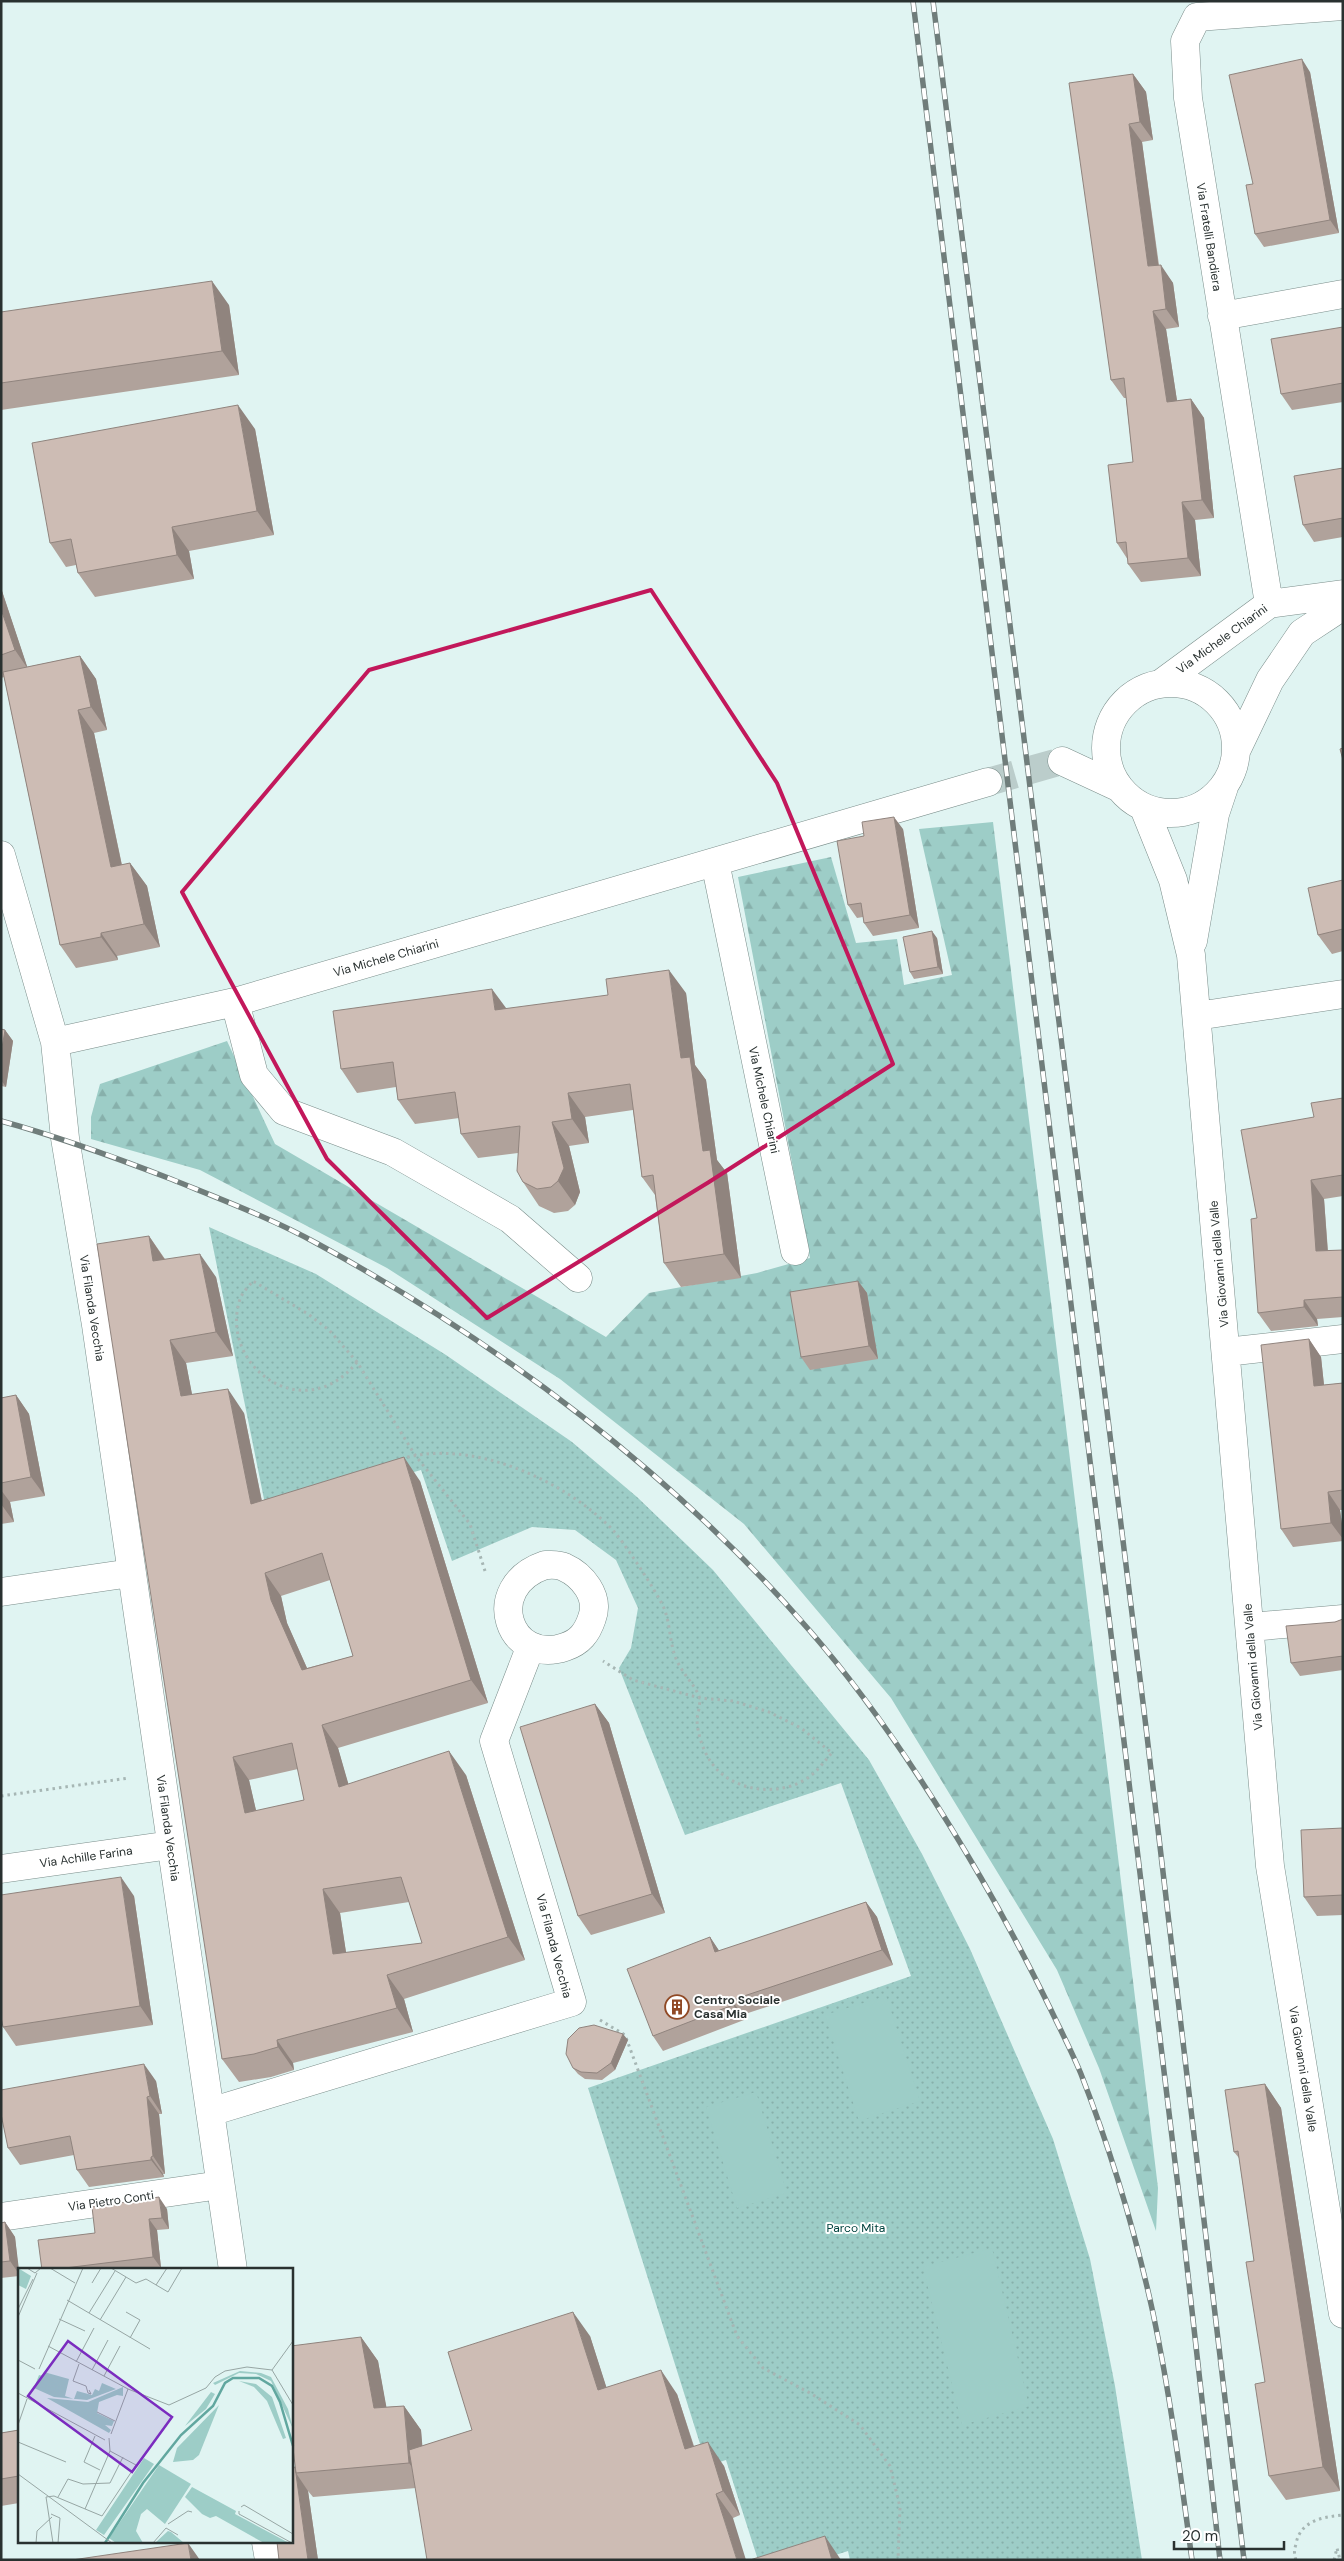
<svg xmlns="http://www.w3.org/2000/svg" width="1344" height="2561" viewBox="0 0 1344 2561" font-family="'DM Sans',sans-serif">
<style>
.forest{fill:url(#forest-firs)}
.park{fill:url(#park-dots)}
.pitch{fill:#9dcdc7}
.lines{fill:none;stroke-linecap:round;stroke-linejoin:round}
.minor-tunnel{stroke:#bbcdcb;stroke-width:28;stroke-dasharray:28 14;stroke-linecap:butt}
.minor-casing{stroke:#7a8d8a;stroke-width:29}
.path{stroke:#a6b6b4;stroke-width:3;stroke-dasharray:2.5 4;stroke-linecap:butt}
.minor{stroke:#fff;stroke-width:28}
.rail-casing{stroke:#707d7b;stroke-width:5.5}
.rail{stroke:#fff;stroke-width:4;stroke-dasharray:11;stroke-linecap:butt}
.wall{fill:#b0a29b;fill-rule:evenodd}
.shaded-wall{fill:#90847e}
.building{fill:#cdbcb4;stroke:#90847e;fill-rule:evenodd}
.marked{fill:none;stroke:#c2185b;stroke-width:4;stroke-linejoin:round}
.labels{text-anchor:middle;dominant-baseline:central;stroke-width:4;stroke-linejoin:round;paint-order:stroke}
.street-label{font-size:12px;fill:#293130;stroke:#fff}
.poi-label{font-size:12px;font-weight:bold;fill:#293130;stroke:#fff;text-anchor:start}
.park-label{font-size:12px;fill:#00433e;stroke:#fff}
.inset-river{fill:none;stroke:#61a79f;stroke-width:2.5}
.inset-road{fill:none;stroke:#97a6a4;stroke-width:1}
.view{fill:#7b2cbf;fill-opacity:0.15;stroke:#7b2cbf;stroke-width:2.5}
.inset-edge{fill:none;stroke:#293130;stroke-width:2.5}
</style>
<defs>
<pattern id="forest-firs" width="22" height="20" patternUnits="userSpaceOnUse" patternTransform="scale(1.25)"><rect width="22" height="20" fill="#9dcdc7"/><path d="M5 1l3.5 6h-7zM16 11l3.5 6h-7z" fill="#87b0ab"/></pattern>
<pattern id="park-dots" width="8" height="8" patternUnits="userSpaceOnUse" patternTransform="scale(1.25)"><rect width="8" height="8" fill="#9dcdc7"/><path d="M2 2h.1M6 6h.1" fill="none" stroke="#87b0ab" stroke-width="1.8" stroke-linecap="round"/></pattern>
</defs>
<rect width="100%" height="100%" fill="#e0f4f2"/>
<path class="forest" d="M993 822 1158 2188 1156 2231 1099 2068 1057 1970 891 1698 744 1524 560 1379 387 1268 200 1170 91 1139V1117L100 1084 227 1041 275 1144 606 1337 649 1293 757 1273 810 1258 738 877 831 857 856 943 897 939 904 985 952 975 919 829Z"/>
<path class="park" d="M209 1227 316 1274 446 1355 572 1442 637 1497 713 1570 869 1760 922 1854 970 1949 1053 2139 1090 2259 1115 2386 1142 2560H850L848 2551 820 2560H758L726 2460 707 2466 588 2088 911 1976 841 1783 685 1835 619 1668 631 1648 638 1608 616 1560 575 1530 532 1527 452 1561 421 1470 267 1514Z"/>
<path class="pitch" d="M886 1996 920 2101 859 2121 825 2015Z
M756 2092 787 2193 737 2208 706 2107Z
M992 2248 1029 2406 962 2425 923 2267Z"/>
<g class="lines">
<path class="minor-tunnel" d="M988 782 1062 761"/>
<g class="minor-casing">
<path id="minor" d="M1222 316 1343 294
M1269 604 1188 98 1185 41 1197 17 1343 6
M1163 682 1269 604 1343 594
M1106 748a65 65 0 1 1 130 0a65 65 0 1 1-130 0Z
M1237 749 1270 680 1302 633 1343 606
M1062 761 1118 787
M1144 808 1173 880 1191 955 1270 1866 1343 2314
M1 855 55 1042 65 1138 96 1325 233 2270
M715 862 795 1251
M1193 941 1215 814 1224 787
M235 1002 254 1075 284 1111 393 1152 510 1219 578 1278
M1197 1016 1343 994
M55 1042 235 1002 988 782
M1226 1352 1343 1339
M545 1565C551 1565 558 1564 564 1567 582 1575 600 1596 592 1618 587 1633 580 1642 565 1647 509 1666 481 1587 545 1565Z
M1 1592 131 1573
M1250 1627 1343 1619
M1 1869 171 1845
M210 2112 572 2002 494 1741 530 1648
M1 2217 220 2185
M266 2542 269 2560"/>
</g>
<path class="path" d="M357 1362C305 1428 218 1367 240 1299 242 1293 249 1286 253 1281L308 1314 329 1330 357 1362 415 1455 470 1524 485 1571
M401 1459C470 1438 562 1479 611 1528 622 1539 656 1591 663 1606 671 1623 669 1644 677 1661 683 1674 694 1684 699 1696 701 1703 698 1712 697 1719 697 1732 703 1751 711 1762 731 1792 780 1798 809 1777 818 1771 825 1760 832 1753L801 1728 769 1712 733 1701 700 1698 633 1680 603 1661
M1 1796 129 1778
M600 2020 625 2035 737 2336 763 2368 810 2393 860 2425 890 2466 900 2507 898 2560
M1296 2560C1294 2554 1294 2551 1296 2544 1300 2521 1322 2517 1343 2515
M1334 2560 1337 2548 1340 2560"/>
<use href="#minor" class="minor"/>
<g class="rail-casing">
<path id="rail" d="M913 1 1179 2195 1220 2560
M933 1 1145 1719 1244 2560
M1 1121C60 1137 114 1157 171 1179 220 1199 271 1218 318 1244 501 1344 673 1473 810 1631 876 1707 931 1792 981 1878 1006 1921 1029 1965 1051 2010 1061 2031 1072 2052 1081 2074 1111 2151 1135 2231 1153 2313 1170 2394 1181 2477 1192 2560"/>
</g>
<use href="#rail" class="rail"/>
</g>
<path class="wall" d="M1310 72 1339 233 1264 247 1255 234 1253 184Z
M1133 74 1146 92 1153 140 1142 142 1159 265 1173 283 1179 327 1166 329 1177 401 1191 399 1204 418 1214 518 1195 520 1201 576 1141 582 1128 564V560L1117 543 1133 462 1126 398H1124L1111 380Z
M229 305 239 375 1 410V312Z
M1343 327V402L1292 410 1281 394Z
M255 429 274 535 189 551 194 579 95 597 78 573 76 565 66 567 50 543Z
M1343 468V537L1314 542 1303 525Z
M1 588 27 667 80 656 96 679 107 730 94 733 122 865 130 863 147 886 160 947 117 956 118 960 76 968 60 945 4 677 1 678Z
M903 829 919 928 873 936 864 923 863 917 857 918 848 905Z
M1343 880V951L1332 954 1318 935Z
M937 938 943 974 914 979 910 972Z
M686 993 695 1065 706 1080 717 1160 727 1173 741 1278 681 1287 664 1263 655 1195 642 1177 633 1110 585 1117 589 1143 569 1146 580 1192 575 1205 568 1211 554 1213 539 1206 523 1182 518 1153 478 1158 461 1134 459 1118 415 1124 398 1100 396 1087 357 1093 341 1069 506 1009Z
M1 1029 5 1030 13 1041 6 1087 1 1086Z
M1343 1098V1196L1324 1199 1328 1251 1343 1250V1317L1317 1319 1318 1326 1271 1331 1258 1313 1257 1218 1314 1117Z
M149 1236 165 1259 216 1277 233 1356 186 1363 192 1395 244 1413 262 1501 420 1481 488 1703 338 1748 348 1784 466 1775 525 1960 404 1999 413 2032 293 2063 294 2070 271 2077 239 2082 222 2059ZM330 1580 353 1656 307 1668 287 1623 281 1596ZM298 1769 304 1800 256 1811 249 1780ZM409 1902 422 1943 346 1953 340 1913Z
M858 1281 867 1293 878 1359 810 1370 801 1357Z
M1309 1339 1321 1357 1324 1385 1343 1383V1510H1340L1343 1531V1541L1293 1547 1281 1529Z
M16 1395 29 1414 45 1496 10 1502 14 1522 1 1524V1398Z
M1343 1619V1670L1300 1676 1291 1663 1335 1622Z
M595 1704 609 1723 665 1913 591 1935 578 1916Z
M1343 1828V1915L1317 1916 1304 1897Z
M134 1896 153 2025 16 2046 3 2027Z
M866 1902 877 1917 893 1965 742 2015 744 2020 663 2051 653 2036 710 1937 719 1951Z
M628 2040 615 2070 602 2080 585 2079 578 2074 573 2068Z
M156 2081 162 2114H159L165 2174H163L164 2177 89 2187 77 2170 74 2155 20 2165 8 2148Z
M1265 2084 1281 2108 1340 2491 1286 2500 1269 2476 1265 2382 1254 2261 1239 2158 1234 2152Z
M167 2209 169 2229 157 2230 161 2268 150 2270H42L95 2233Z
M5 2222 15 2237 19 2276 1 2278V2223Z
M590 2336 606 2387 677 2394 694 2446 724 2466 740 2515 733 2518 416 2488 313 2497 308 2491 318 2560H279L295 2467 361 2337 378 2361 386 2407 404 2406 421 2430 422 2446 472 2430Z
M19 2430V2503L1 2506V2433Z"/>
<path class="shaded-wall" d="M1302 59 1310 72 1339 233 1330 220Z
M1133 74 1146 92 1153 140 1140 122Z
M1129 124 1142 142 1161 285 1148 266Z
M1161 265 1173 283 1179 327 1166 309Z
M212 281 229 305 239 375 222 351Z
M1153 311 1166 329 1180 420 1167 402Z
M1191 399 1204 418 1214 518 1202 500Z
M238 405 255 429 274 535 257 511Z
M1182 502 1195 520 1201 576 1188 558Z
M172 527 189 551 194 579 177 555Z
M1 588 28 669 15 650 1 609Z
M80 656 96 679 107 730 91 707Z
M78 710 94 733 127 890 111 867Z
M894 817 903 829 919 928 910 915Z
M130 863 147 886 160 947 144 924Z
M932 931 937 938 943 974 938 967Z
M101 933 117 956 118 960 101 937Z
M669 970 686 993 695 1065 706 1080 717 1160 727 1173 741 1278 724 1254 703 1151 681 1058Z
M492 989 509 1012 495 1010Z
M5 1030 13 1041 6 1087 1 1080V1054Z
M568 1093 585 1117 589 1143 572 1119Z
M552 1122 569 1146 580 1192 575 1205 558 1181Z
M1311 1180 1324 1199 1329 1270 1316 1251Z
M149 1236 165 1260 153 1261Z
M200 1254 216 1277 233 1356 216 1332Z
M858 1281 867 1293 878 1359 869 1346Z
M1304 1300 1317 1319 1318 1326 1304 1307Z
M1309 1339 1321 1357 1326 1404 1314 1386Z
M170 1340 186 1363 197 1420 181 1396Z
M228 1389 244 1413 267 1527 251 1504Z
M16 1395 29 1414 45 1496 31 1477Z
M404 1457 420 1481 488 1703 471 1680Z
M1 1490 10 1502 14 1522 1 1504Z
M1328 1492 1340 1510 1343 1531V1539L1331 1523Z
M265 1573 281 1596 287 1623 318 1693 302 1670 271 1600Z
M595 1704 609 1723 665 1913 652 1894Z
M322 1725 338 1748 356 1810 339 1787Z
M449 1751 466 1775 525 1960 508 1937Z
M233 1757 249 1780 262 1836 245 1813Z
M121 1877 134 1896 153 2025 140 2006Z
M323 1889 340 1913 350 1978 333 1954Z
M866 1902 877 1917 893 1965 882 1950Z
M710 1937 720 1952H715Z
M387 1975 404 1999 413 2032 397 2008Z
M732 2000 742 2015 744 2020 733 2005Z
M623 2034 628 2040 615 2070 611 2063Z
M277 2040 293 2063 294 2070 278 2047Z
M144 2064 156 2081 162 2114 150 2096Z
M1265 2084 1281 2108 1340 2491 1323 2467Z
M147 2097 159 2114 165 2174 153 2156Z
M151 2157 163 2174 164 2177 151 2160Z
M159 2197 167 2209 169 2229 162 2218Z
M149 2219 157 2230 161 2268 153 2257Z
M5 2222 15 2237 19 2270V2274L10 2261Z
M573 2312 590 2336 615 2414 598 2390Z
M361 2337 378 2361 391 2432 374 2408Z
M661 2370 677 2394 702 2473 685 2449Z
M404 2406 421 2430 426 2487 409 2463Z
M708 2442 724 2466 740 2515 723 2491Z
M296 2473 308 2491 318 2560H308Z
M716 2494 733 2518 746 2560H737Z
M825 2536 841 2560H832Z
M188 2543 200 2560H191Z"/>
<path class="building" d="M1302 59 1330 220 1255 234 1246 185 1253 184 1229 75Z
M1133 74 1140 122 1129 124 1148 266 1161 265 1166 309 1153 311 1167 402 1191 399 1202 500 1182 502 1188 558 1128 564 1126 542 1117 543 1108 465 1133 462 1124 378 1111 380 1069 83Z
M212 281 222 351 1 383V312Z
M1343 327V383L1281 394 1271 339Z
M238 405 257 511 172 527 177 555 78 573 71 539 50 543 32 443Z
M1343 468V518L1303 525 1294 476Z
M1 609 15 650 1 655Z
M80 656 91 707 78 710 111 867 130 863 144 924 101 933V937L60 945 3 672Z
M1343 748V760L1340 749Z
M894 817 910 915 864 923 861 903 848 905 837 841 864 836 862 822Z
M1343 880V929L1318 935 1308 888Z
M932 931 938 967 910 972 903 937Z
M669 970 681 1058 690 1057 703 1151 710 1150 724 1254 664 1263 653 1175 642 1177 630 1084 568 1093 572 1119 552 1122 564 1168 558 1181 551 1187 537 1189 523 1182 517 1171 520 1126 461 1134 455 1092 398 1100 393 1062 341 1069 333 1011 492 989 495 1010 608 995 606 979Z
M1 1029 5 1030 1 1054Z
M1343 1098V1175L1311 1180 1316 1251 1343 1250V1297L1304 1300V1307L1258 1313 1251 1219 1257 1218 1241 1130 1314 1117 1311 1103Z
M149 1236 153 1261 200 1254 216 1332 170 1340 181 1396 228 1389 251 1504 404 1457 471 1680 322 1725 339 1787 449 1751 508 1937 387 1975 397 2008 277 2040 278 2047 254 2054 222 2059 97 1244ZM322 1553 353 1656 302 1670 271 1600 265 1573ZM292 1743 304 1800 245 1813 233 1757ZM401 1877 422 1943 333 1954 323 1889Z
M858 1281 869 1346 801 1357 790 1292Z
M1309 1339 1314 1386 1343 1383V1490L1328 1492 1331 1523 1281 1529 1261 1345Z
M16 1395 31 1477 1 1483V1398Z
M1343 1619V1656L1291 1663 1286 1626 1335 1622Z
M595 1704 652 1894 578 1916 520 1727Z
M1343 1828V1895L1304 1897 1301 1830Z
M121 1877 140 2006 3 2027 1 2017V1895Z
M866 1902 882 1950 732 2000 733 2005 653 2036 627 1969 710 1937 715 1952Z
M594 2025 623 2034 611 2063 597 2073 581 2072 573 2068 566 2054 568 2039 579 2028Z
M144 2064 150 2096 147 2097 153 2156 151 2157V2160L77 2170 70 2136 8 2148 1 2114V2090Z
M1265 2084 1323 2467 1269 2476 1255 2384 1265 2382 1246 2262 1254 2261 1238 2151 1234 2152 1225 2090Z
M159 2197 162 2218 149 2219 153 2257 49 2270H42L38 2240 95 2233 92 2207Z
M5 2222 10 2261 1 2262V2223Z
M573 2312 598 2390 661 2370 685 2449 708 2442 723 2491 716 2494 737 2560H427L409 2450 472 2430 448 2352Z
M361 2337 374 2408 404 2406 409 2463 296 2473 291 2432V2346Z
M19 2430V2476L1 2479V2433Z
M295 2467 308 2560H279L277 2542H291V2468Z
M825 2536 832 2560H750Z
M188 2543 191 2560H72Z"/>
<path class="marked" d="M651 590 777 783 893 1064 709 1182 487 1318 327 1159 182 892 369 670Z"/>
<defs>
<g id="building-ring" transform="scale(1.25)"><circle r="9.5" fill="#fff" stroke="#904925" stroke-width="1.5"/><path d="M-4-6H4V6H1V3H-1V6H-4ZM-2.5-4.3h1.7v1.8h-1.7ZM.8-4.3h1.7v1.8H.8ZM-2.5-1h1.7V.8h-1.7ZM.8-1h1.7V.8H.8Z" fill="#904925"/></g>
</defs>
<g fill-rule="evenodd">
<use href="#building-ring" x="677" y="2007"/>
</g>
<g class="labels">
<g class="street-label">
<text transform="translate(1209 237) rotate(81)">Via Fratelli Bandiera</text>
<text transform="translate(1222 639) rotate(-36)">Via Michele Chiarini</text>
<text transform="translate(386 958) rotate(-16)">Via Michele Chiarini</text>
<text transform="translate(764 1100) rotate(78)">Via Michele Chiarini</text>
<text transform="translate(1219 1264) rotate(-95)">Via Giovanni della Valle</text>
<text transform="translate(92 1308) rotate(81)">Via Filanda Vecchia</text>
<text transform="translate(1253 1667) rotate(-95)">Via Giovanni della Valle</text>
<text transform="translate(168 1828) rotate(82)">Via Filanda Vecchia</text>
<text transform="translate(86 1857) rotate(-8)">Via Achille Farina</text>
<text transform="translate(554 1946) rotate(75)">Via Filanda Vecchia</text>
<text transform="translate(1303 2069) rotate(81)">Via Giovanni della Valle</text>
<text transform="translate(111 2201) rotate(-8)">Via Pietro Conti</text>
</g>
<g class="poi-label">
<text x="694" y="2000">Centro Sociale<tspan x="694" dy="14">Casa Mia</tspan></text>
</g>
<g class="park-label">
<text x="856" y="2228">Parco Mita</text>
</g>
</g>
<g transform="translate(18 2268)">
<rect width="275" height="275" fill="#e0f4f2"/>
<path d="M126 190 136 196 86 267 78 262ZM141 197 173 216 147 256 129 241 123 246 118 263 125 275H98L91 270Z" fill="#9dcdc7"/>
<path d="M0 0 13 8 8 21 0 17ZM105 119V128L99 127 81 134 79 145 96 153 94 158 87 157 93 162 91 165 29 130 70 134Z" fill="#9dcdc7"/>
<path d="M222 103 243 105 253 109 270 141 275 161 253 113 238 106 221 105 197 117 195 115ZM26 104 51 111 47 128 56 131 59 123 74 127 77 121 81 123 84 115 98 121 69 132 36 129 16 120 21 107 25 108ZM221 113 238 116 254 129 268 170 265 171 249 133 236 119ZM193 124 197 126 188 141 167 158ZM201 137 181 187 175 192 155 194 159 180ZM174 219 218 243 217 246 271 275H246L198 248 192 250 184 246 167 229ZM150 263 153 264 166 275H137Z" fill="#9dcdc7"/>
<path class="inset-river" d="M87 275 125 215 163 167 195 138 207 115 215 110H241L254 118 262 134 275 178"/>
<path class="inset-road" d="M9 0 17 5 23 0M32 0 57 15M93 0 118 15 128 11 150 24 164 0M74 15 83 0M138 17 149 0M49 32 132 81M0 41 15 11M108 44 122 52 112 70M71 45 97 3M0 49 19 5M41 51 67 63M82 52 108 9M30 78 110 121 151 137 188 120 197 109 207 103 229 99 254 102 275 73M0 92 17 101M58 94 76 60M61 96 55 113 68 118 70 125 73 126 71 122M21 101 65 0M74 102 90 72M254 102 275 137M86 108 102 78M0 125 87 172M79 144 97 153M0 157 9 131M93 166 110 121M77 168 66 194 82 202M0 174 48 194M0 206 94 275M40 229 50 211 65 216 92 215 105 189M223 239 226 237 275 266M67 241 92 183 91 170M221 243V246L274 275M33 246 42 250 40 275M150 256 170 243 174 244M18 275 19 263 34 249M35 275 28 229 36 228 84 248 118 197 92 183M135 275 148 260 160 267"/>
<path class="view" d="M50 73 154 149 114 204 10 128Z"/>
<rect width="275" height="275" class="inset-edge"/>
</g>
<rect width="1344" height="2561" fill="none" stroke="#293130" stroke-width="5"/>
<path d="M1174 2541v8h110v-8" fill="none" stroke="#293130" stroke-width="2.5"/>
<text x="1182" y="2541" font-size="15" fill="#293130" stroke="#ffffff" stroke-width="4" paint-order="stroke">20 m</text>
</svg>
